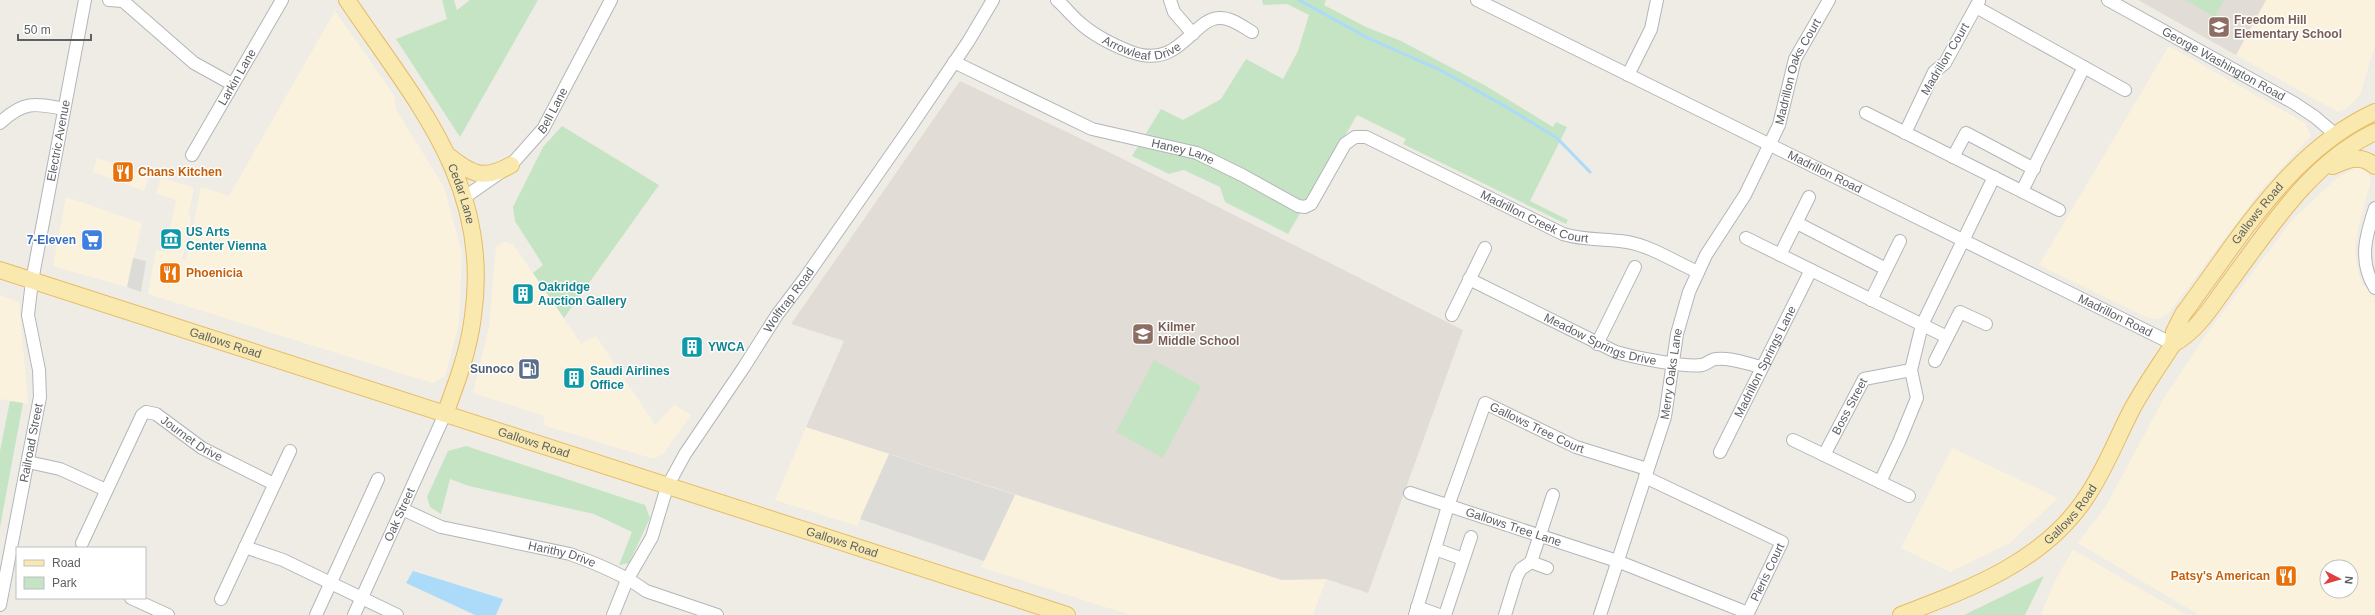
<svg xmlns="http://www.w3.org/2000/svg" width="2375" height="615" viewBox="0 0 2375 615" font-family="Arial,sans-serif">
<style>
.commercial{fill:#fbf2dd;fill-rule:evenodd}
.industrial{fill:#dddbd7}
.education{fill:#e1ddd6}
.green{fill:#c5e4c4}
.water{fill:#abdbf9}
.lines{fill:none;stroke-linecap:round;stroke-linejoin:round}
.stream{stroke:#abdbf9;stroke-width:3}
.minor-casing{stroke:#b2b6b9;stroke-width:14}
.major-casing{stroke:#e7bb65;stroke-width:18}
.minor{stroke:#fff;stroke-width:12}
.major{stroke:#f9e9af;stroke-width:16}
.labels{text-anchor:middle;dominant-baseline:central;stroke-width:3;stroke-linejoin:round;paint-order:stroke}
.education-label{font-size:12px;font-weight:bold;fill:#785e54;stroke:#fff;text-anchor:start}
.street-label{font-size:12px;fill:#5d6164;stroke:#fff}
.food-label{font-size:12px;font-weight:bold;fill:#c56008;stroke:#fff;text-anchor:start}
.culture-label{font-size:12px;font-weight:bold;fill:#0d838f;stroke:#fff;text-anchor:start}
.shop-label{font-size:12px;font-weight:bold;fill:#366cbe;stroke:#fff;text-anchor:end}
.service-label{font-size:12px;font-weight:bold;fill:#4e5e75;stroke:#fff;text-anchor:end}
</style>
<rect width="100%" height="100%" fill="#eeece5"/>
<path class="commercial" d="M2266 0H2375V46L2360 95 2347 108 2338 112 2236 55Z
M335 11 394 95 396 110 444 187 462 253 459 324 445 376 432 383 148 294 156 250 165 252 176 200 156 194 161 177 194 188 188 215 191 216 190 225 182 259 186 261 201 187 229 196Z
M2169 46 2305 123 2311 136 2262 189 2168 314 2159 319 2148 318 2039 265Z
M97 158 149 176 144 191 93 172Z
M2355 167 2365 169 2371 179 2358 229 2355 252 2359 275 2364 287H2367L2375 299 2373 301 2375 303V615H2199L2078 543 2106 506 2164 398 2205 336 2292 220 2334 181ZM2327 567H2351V591H2327Z
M66 197 142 223 127 287 53 266Z
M504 242 513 244 581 344 596 336 655 425 674 405 691 415 664 453 654 459 543 425 545 416 473 393 489 326 496 247Z
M0 295 19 302 28 404 0 399Z
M806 427 889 454 857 526 775 500Z
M1952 448 2058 498 2010 543 1950 572 1901 548Z
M1015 495 1282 580 1326 579 1313 615H1130L981 567Z
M2073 550 2186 615H2043L2041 613 2058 575Z"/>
<path class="industrial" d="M133 258 146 261 141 292 127 287Z
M889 454 1015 495 984 561 860 519Z"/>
<path class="education" d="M2138 0H2266L2236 55Z
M960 81 1123 159 1463 330 1368 593 1326 579 1282 580 806 427 844 341 791 324Z"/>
<path class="green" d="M442 0H454L457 10 470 0H538L460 137 396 39 447 19Z
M1262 0H1326L1324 5 1366 27 1401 41 1486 86 1553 127 1556 122 1567 127 1530 201 1568 220 1566 224 1403 144 1406 139 1357 115 1288 234 1225 202 1220 187 1184 170 1169 174 1132 156 1161 109 1183 120 1221 99 1246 59 1283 79 1298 51 1309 15 1287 4 1263 5Z
M2185 0H2224L2215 17Z
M562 126 659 185 564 318 533 273 543 265 515 221 513 207 543 147Z
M1154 360 1201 386 1163 458 1116 432Z
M10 401 23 403 0 527V451Z
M466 446 645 505 650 518 629 563 619 565 632 532 594 514 469 486 450 479 441 514 430 507 427 497 448 451Z
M2044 576 2025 615H1964Z"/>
<path class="water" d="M413 571 503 599 496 615H475L406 583Z"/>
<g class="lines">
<path class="stream" d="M1299 0 1368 38 1440 70 1503 105 1557 138 1590 172"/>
<g class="minor-casing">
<g id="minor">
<path d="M109 0 123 1 194 63 232 84"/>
<path id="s1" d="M1057 0C1065 7 1071 15 1079 22 1093 35 1113 45 1131 52 1180 70 1192 19 1219 18 1231 17 1243 27 1252 32"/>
<path d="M1170 0 1174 12 1193 34"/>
<path id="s2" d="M1477 0 2173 344"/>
<path id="s3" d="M2108 0 2294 103 2315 117 2336 135"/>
<path d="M1976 7 2125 90"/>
<path id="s4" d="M954 62 1092 129 1197 153 1242 175 1298 206 1305 207 1311 204 1345 144 1355 137H1366L1563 234C1586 241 1604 238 1627 242 1651 246 1675 262 1698 272"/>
<path d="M1628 75 1651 29 1657 0"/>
<path d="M1866 113 2059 210"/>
<path d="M0 123C23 101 34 103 64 109"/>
<path d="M1905 133 1934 72 1945 63 1979 1"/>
<path id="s5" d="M192 155 282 0"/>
<path d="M1953 157 1966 133 2034 169"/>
<path d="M2022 191 2084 67"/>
<path id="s6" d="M465 197 511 165 543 129 611 0"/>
<path d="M2375 208C2366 235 2358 261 2375 288"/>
<path d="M1797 223 1886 269"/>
<path d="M1746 238 1947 337"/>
<path d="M1780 255 1809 197"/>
<path id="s7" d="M1469 279 1616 352C1633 357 1686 368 1702 365 1707 364 1711 359 1716 359 1730 357 1747 364 1761 367"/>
<path d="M1871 300 1900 241"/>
<path d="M1452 315 1485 248"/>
<path d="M1597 344 1635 267"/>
<path d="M1935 361 1960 312 1986 324"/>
<path d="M1793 440 1909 496"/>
<path id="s8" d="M1720 452 1811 270"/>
<path id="s9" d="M1824 455 1864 379 1911 370"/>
<path d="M28 462 60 469 106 490"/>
<path d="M1880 482 1899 442 1917 398 1911 370 1922 325 1994 177"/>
<path id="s10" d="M1410 493 1617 561 1748 613 1782 542 1645 477"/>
<path id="s11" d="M402 509 441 527 570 554C595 563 625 575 646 591L717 615"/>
<path id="s12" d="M82 543 142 415 146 412 156 414 202 448 274 484"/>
<path d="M245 547 283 560 397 615"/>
<path d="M1435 549 1463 559"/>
<path d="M1531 562 1547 568"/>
<path d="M131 598 168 615"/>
<path d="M221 599 290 451"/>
<path id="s13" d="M0 605 40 397 39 370 28 315 32 281 85 0"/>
<path d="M1417 607 1439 615"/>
<path d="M316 615 378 479"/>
<path id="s14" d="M354 615 445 414"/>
<path id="s15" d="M613 615 627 580 652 537 667 487 685 454 744 367 777 315 805 278 909 129 968 42 993 0"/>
<path id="s16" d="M1415 615 1448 506 1485 403 1576 447 1647 469"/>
<path d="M1445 615 1471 537"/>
<path d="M1505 615 1517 576 1521 569 1531 562 1553 495"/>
<path id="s17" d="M1600 615 1665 417 1677 334 1689 292 1706 255 1745 195 1779 125 1795 59 1829 0"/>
</g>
</g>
<g class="major-casing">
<g id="major">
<path id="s18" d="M347 0C415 101 492 184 473 316 469 350 457 382 445 414"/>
<path d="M450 157C473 175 484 180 511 165"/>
<path d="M2333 166C2349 159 2360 154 2375 166"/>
<path id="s19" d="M0 270 1067 615"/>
<path d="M2173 344C2196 332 2213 305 2228 284 2270 228 2310 163 2375 132"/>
<path id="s20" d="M1901 615C1969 589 2043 562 2085 499 2104 472 2116 440 2131 411 2143 388 2159 366 2173 344L2174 332 2183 314C2238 241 2288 152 2375 112"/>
</g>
</g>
<use href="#minor" class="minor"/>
<use href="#major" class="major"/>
</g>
<defs>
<g id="school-square" transform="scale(1.15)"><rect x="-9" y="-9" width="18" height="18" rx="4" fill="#8d6e63" stroke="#fff"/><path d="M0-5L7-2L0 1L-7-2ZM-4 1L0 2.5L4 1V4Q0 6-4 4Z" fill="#fff"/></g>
<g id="restaurant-square" transform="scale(1.15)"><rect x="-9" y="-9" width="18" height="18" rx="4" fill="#e8710a" stroke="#fff"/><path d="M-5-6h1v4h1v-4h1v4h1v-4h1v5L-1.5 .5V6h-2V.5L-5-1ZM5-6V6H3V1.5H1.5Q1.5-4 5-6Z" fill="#fff"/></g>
<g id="museum-square" transform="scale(1.15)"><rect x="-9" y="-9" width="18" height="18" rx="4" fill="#0f9aa8" stroke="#fff"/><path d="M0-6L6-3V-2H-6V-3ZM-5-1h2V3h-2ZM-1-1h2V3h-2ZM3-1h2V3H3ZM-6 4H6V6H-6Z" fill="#fff"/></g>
<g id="supermarket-square" transform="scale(1.15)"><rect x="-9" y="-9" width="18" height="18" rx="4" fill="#3f7fe0" stroke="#fff"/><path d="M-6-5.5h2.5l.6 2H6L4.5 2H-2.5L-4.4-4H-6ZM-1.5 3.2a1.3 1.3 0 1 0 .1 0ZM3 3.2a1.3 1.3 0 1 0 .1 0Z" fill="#fff"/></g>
<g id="building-square" transform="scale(1.15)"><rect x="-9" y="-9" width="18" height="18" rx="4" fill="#0f9aa8" stroke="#fff"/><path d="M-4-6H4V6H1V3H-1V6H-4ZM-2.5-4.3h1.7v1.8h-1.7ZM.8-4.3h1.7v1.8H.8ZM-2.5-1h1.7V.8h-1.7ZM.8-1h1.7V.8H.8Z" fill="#fff"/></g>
<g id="fuel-square" transform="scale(1.15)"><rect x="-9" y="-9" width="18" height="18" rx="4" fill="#5c6f8a" stroke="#fff"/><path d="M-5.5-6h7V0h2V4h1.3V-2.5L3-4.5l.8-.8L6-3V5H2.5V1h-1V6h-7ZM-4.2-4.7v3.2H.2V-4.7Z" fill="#fff"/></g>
</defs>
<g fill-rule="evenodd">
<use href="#school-square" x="2219" y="27"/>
<use href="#restaurant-square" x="123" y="172"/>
<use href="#museum-square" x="171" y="239"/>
<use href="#supermarket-square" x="92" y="240"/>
<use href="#restaurant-square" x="170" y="273"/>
<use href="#building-square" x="523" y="294"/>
<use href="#school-square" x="1143" y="334"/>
<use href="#building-square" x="692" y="347"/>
<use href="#fuel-square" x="529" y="369"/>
<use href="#building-square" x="574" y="378"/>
<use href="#restaurant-square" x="2286" y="576"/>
</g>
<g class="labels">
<g class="education-label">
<text x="2234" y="20">Freedom Hill<tspan x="2234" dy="14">Elementary School</tspan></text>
<text x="1158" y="327">Kilmer<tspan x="1158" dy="14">Middle School</tspan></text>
</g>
<g class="street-label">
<text stroke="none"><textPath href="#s1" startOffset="102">Arrowleaf Drive</textPath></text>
<text transform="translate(1945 59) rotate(-59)">Madrillon Court</text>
<text stroke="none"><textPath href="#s3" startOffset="132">George Washington Road</textPath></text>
<text stroke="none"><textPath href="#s17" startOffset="583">Madrillon Oaks Court</textPath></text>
<text stroke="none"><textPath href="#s5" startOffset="90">Larkin Lane</textPath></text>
<text stroke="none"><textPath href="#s6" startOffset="125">Bell Lane</textPath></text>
<text stroke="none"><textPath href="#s13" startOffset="472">Electric Avenue</textPath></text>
<text stroke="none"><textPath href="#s4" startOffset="247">Haney Lane</textPath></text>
<text stroke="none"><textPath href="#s2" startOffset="388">Madrillon Road</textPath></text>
<text stroke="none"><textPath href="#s18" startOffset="226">Cedar Lane</textPath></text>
<text stroke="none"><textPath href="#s20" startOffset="557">Gallows Road</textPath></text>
<text stroke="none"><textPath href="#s4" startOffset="668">Madrillon Creek Court</textPath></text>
<text stroke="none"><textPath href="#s15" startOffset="363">Wolftrap Road</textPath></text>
<text stroke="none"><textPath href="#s2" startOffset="712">Madrillon Road</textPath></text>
<text stroke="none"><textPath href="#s7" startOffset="145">Meadow Springs Drive</textPath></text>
<text stroke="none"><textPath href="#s19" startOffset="237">Gallows Road</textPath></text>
<text stroke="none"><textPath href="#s8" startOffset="101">Madrillon Springs Lane</textPath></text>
<text stroke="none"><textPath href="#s17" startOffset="252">Merry Oaks Lane</textPath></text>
<text stroke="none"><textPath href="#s9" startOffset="55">Boss Street</textPath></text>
<text stroke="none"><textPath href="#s16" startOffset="281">Gallows Tree Court</textPath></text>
<text stroke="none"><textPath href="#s12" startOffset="200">Journet Drive</textPath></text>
<text stroke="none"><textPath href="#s13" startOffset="165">Railroad Street</textPath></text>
<text stroke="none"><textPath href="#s19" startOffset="561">Gallows Road</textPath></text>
<text stroke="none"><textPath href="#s20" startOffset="200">Gallows Road</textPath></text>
<text stroke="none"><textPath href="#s14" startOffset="110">Oak Street</textPath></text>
<text stroke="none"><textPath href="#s10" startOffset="109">Gallows Tree Lane</textPath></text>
<text stroke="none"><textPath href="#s19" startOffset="885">Gallows Road</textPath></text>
<text stroke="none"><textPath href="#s11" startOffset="167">Harithy Drive</textPath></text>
<text stroke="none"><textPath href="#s10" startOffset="404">Pieris Court</textPath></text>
</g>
<g class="food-label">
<text x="138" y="172">Chans Kitchen</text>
<text x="186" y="273">Phoenicia</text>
<text x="2270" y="576" text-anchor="end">Patsy's American</text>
</g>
<g class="culture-label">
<text x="186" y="232">US Arts<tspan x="186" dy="14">Center Vienna</tspan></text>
<text x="538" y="287">Oakridge<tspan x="538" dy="14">Auction Gallery</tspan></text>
<text x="708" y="347">YWCA</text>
<text x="590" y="371">Saudi Airlines<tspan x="590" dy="14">Office</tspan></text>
</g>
<g class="shop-label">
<text x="76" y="240">7-Eleven</text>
</g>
<g class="service-label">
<text x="514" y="369">Sunoco</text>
</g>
</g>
<rect x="16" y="547" width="130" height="52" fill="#ffffff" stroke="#bec0c1"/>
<rect x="24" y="560" width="20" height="6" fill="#f9e9af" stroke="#bec0c1"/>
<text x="52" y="567" font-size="12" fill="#5d6164">Road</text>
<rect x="24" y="577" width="20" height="12" fill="#c5e4c4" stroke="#bec0c1"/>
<text x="52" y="587" font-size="12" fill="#5d6164">Park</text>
<g transform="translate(2339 579) rotate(96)"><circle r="19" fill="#ffffff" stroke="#bec0c1"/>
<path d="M0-3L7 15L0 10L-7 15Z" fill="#dd403d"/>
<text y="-6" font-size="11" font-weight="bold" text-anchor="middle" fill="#5d6164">N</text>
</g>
<path d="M18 34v6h73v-6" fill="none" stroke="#5d6164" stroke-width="2"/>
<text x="24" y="34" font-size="12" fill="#5d6164" stroke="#ffffff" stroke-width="3" paint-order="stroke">50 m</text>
</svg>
